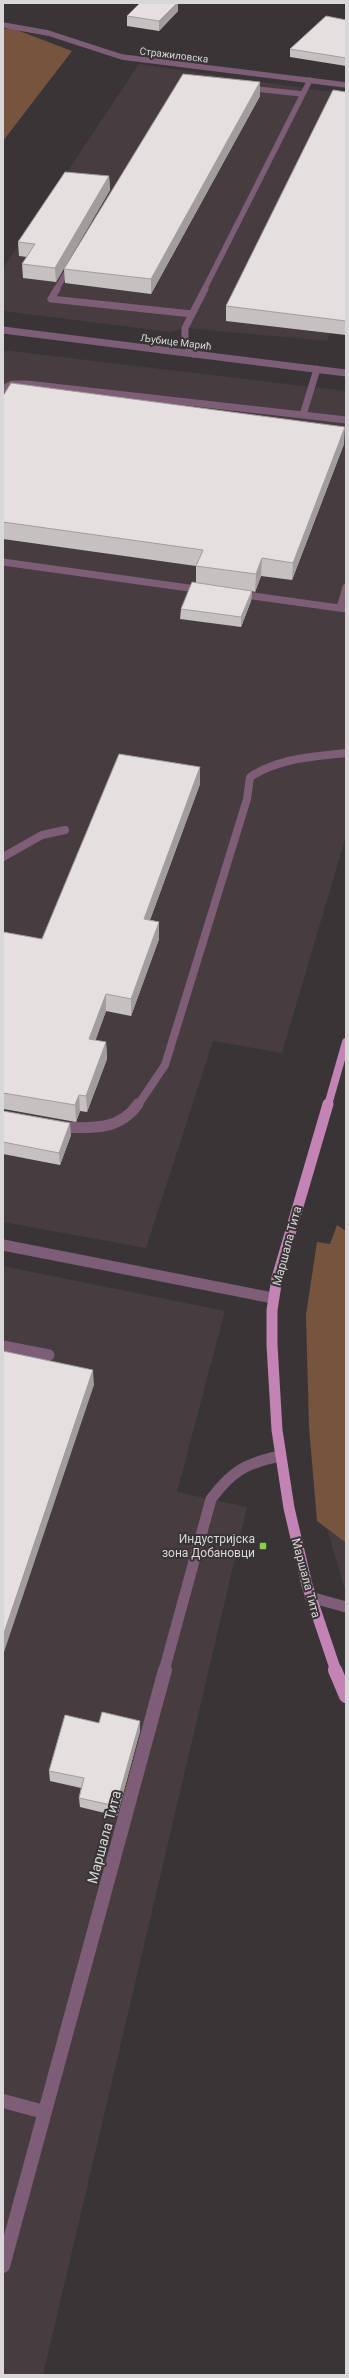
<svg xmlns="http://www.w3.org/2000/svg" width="349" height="2378" viewBox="0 0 349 2378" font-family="Roboto,sans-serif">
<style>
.built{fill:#473c3f}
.green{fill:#77543d}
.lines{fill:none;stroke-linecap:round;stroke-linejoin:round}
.minor-far4{stroke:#7e5e76;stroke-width:5.5}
.minor-far3{stroke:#7e5e76;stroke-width:7}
.minor-far2{stroke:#7e5e76;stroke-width:8}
.minor-far1{stroke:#7e5e76;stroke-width:11}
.minor{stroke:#7e5e76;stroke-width:14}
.major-far2{stroke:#c384b5;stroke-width:8}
.major-far1{stroke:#c384b5;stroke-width:11}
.major{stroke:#c384b5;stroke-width:14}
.wall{fill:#c5c1c0}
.shaded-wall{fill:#a09d9c}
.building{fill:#e5e0df;stroke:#a09d9c}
.poi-dot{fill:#89cf48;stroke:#393536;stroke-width:1.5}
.labels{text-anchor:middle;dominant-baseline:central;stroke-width:4;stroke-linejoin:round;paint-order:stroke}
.far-street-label{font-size:10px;fill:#dad7d8;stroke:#393536}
.street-label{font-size:12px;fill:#dad7d8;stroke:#393536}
.poi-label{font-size:12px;fill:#dad7d8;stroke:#393536;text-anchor:end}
.near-street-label{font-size:14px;fill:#dad7d8;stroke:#393536}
</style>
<rect width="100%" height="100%" fill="#393536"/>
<path class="built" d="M139 64 346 94V297L327 341 185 328 171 332 3 311V268Z
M3 350 346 391V836L282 1053 213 1041 146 1248 3 1222Z
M3 1266 225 1311 177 1492 247 1507 43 2375H3Z
M327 1529 346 1543V1593Z"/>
<path class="green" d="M3 29H14L72 51 3 141Z
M337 1225 346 1231V1543L317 1521 309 1427 306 1315 317 1242 330 1244Z"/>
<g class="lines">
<path class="minor-far4" d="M3 25 48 33 122 57 346 85
M248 88 303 94
M56 290 71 265
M204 290 310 80"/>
<path class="minor-far3" d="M57 289 51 299 192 314
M3 330 346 373
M193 354 185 341V328L205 289
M3 389 12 384H27L303 415 317 369
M303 415 346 420
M3 562 203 590
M239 594 346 609
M340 608 346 587"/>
<path class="minor-far2" d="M3 857 42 835 65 830
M138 1105 165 1065 247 799 250 777C279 758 312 757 346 753"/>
<path class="minor-far1" d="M58 1127C88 1128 119 1132 138 1104
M3 1245 273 1298
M3 1346 49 1355
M310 1597 346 1607
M164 1671 211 1499C232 1471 246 1463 280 1456"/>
<path class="minor" d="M3 2101 44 2112
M3 2266 165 1670"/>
<path class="major-far2" d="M328 1105 346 1042"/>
<path class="major-far1" d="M328 1104 277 1278 272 1310V1345L277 1430 289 1508 307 1585 336 1671"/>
<path class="major" d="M335 1670 346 1696"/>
</g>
<path class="wall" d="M140 3H178V11L159 31 127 26V16Z
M346 20V66L290 57V49Z
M260 82V96L151 294 65 283 64 269Z
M346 92V335L226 321V306Z
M109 176 110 190 56 282 23 278 22 264 27 257 19 256 18 242Z
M3 396 344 444 292 580 261 576 255 592 252 591 251 601 241 627 180 619 181 609 196 583V566L3 539Z
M200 767V784L150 920 159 922V939L131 1016 106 1011 95 1041 106 1042 107 1059 87 1112 80 1111 76 1122 4 1109 3 1110V932L42 939Z
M3 1111 71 1135 60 1165 3 1154Z
M140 1721V1731L117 1816 80 1807 79 1798 81 1788 50 1781 49 1771 99 1723Z"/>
<path class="shaded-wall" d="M177 3H178V11L159 31V21Z
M260 82V96L151 294V279Z
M109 176 110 190 56 282 55 268Z
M345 427 344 444 292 580 293 563Z
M262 558 261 576 255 592 256 574Z
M252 591 251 601 241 627V617Z
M200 767V784L144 936V919Z
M159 922V939L131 1016V999Z
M106 994V1011L90 1056 89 1039Z
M106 1042 107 1059 87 1112 86 1096Z
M3 1094 4 1109 3 1110Z
M79 1095 80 1111 76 1122 75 1105Z
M70 1123 71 1135 60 1165 59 1153Z
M93 1370 94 1385 3 1655V1636Z
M140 1721V1731L117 1816 116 1806Z"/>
<path class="building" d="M140 3H177L159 21 127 16Z
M326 16 346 20V58L290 49Z
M183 74 260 82 151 279 64 269Z
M333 90 346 92V321L226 306Z
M65 172 109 176 55 268 22 264 35 244 18 242Z
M11 383 345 427 293 563 262 558 256 574 196 566 203 550 3 522V396Z
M192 582 252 591 241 617 181 609Z
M119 754 200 767 144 919 159 922 131 999 106 994 89 1039 106 1042 86 1096 79 1095 75 1105 3 1093V932L42 939Z
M3 1111 70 1123 59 1153 3 1142Z
M3 1351 93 1370 3 1636Z
M102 1712 140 1721 116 1806 79 1798 84 1778 49 1771 65 1715 99 1723Z"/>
<rect class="poi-dot" x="259" y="1542" width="8" height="8" rx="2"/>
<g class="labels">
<g class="far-street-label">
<text transform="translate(174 55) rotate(7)">Стражиловска</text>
<text transform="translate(176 342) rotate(7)">Љубице Марић</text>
</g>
<g class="street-label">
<text transform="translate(287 1246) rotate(-75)">Маршала Тита</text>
<text transform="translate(306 1578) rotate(75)">Маршала Тита</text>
</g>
<g class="poi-label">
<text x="255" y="1539">Индустријска<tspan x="255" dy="14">зона Добановци</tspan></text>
</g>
<g class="near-street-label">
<text transform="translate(104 1837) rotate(-75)">Маршала Тита</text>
</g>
</g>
<rect width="349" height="2378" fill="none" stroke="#dad7d8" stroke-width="8"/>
</svg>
